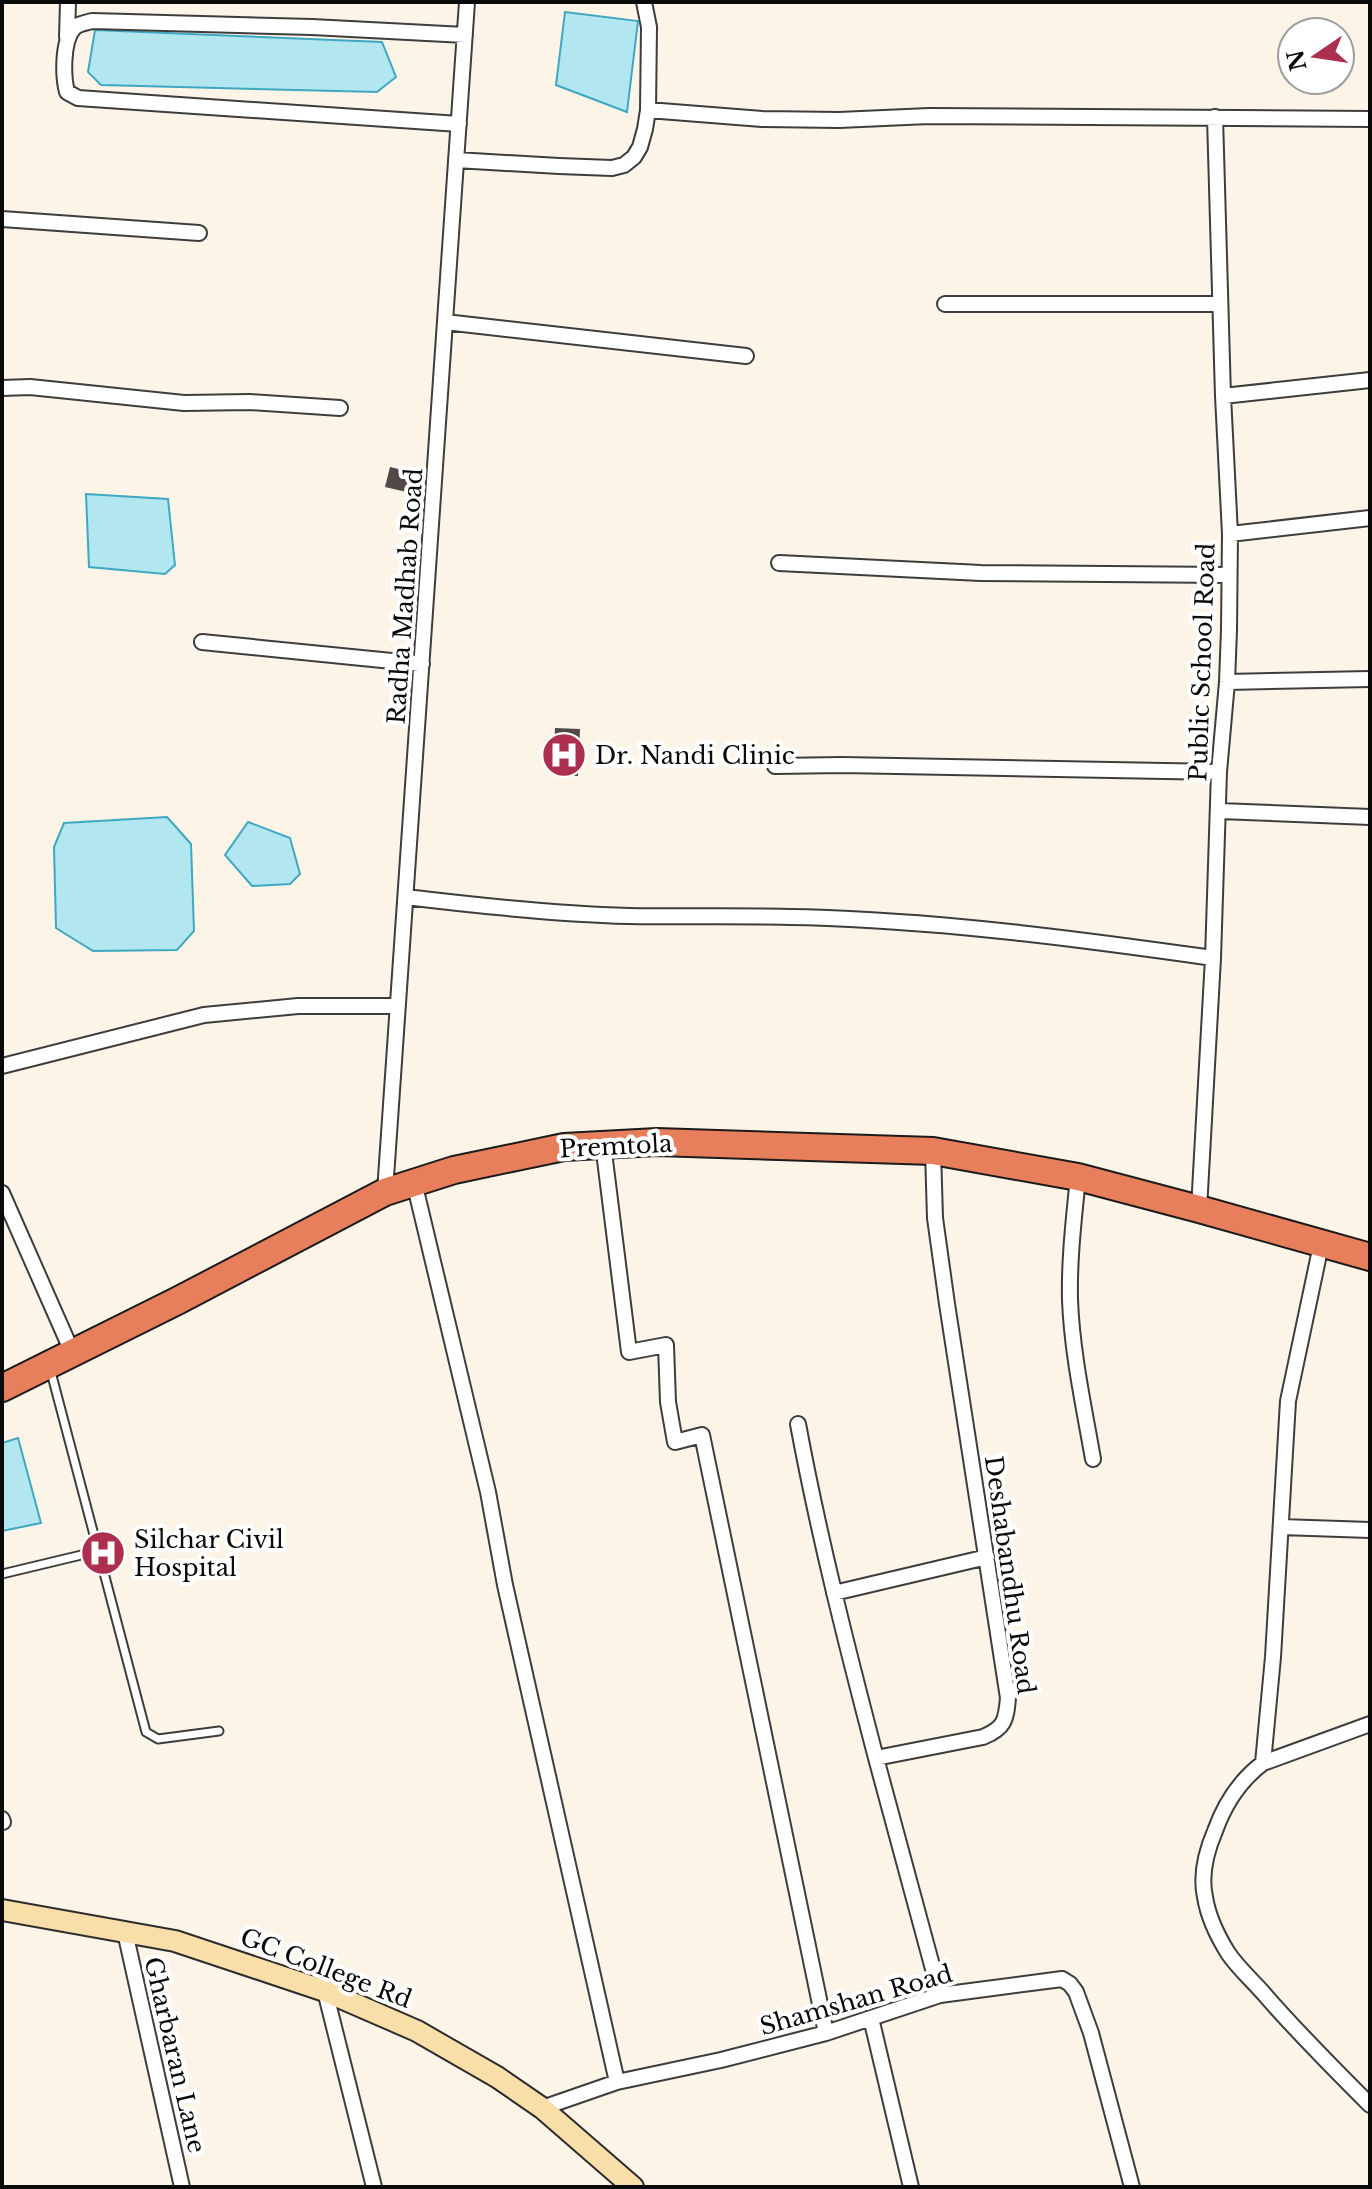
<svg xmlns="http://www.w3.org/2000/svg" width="1372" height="2189" viewBox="0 0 1372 2189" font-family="'Libre Baskerville',serif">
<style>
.water{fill:#b2e6f0;stroke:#3fa8c0;stroke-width:2}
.building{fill:#514947}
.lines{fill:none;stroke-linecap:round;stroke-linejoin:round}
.lane-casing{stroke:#3d3d3d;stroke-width:11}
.street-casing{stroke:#3d3d3d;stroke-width:18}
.secondary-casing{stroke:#2c2c2c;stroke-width:24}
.highway-casing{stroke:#1b1b1b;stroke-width:30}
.lane{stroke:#fff;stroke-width:7}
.street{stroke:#fff;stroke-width:14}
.secondary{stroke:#f8dea9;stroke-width:20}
.highway{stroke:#e77e5c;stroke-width:26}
.labels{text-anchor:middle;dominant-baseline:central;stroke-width:8;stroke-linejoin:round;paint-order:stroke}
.street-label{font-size:24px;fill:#0a0a0a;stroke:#fff}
.poi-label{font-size:24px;fill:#0a0a0a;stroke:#fff;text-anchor:start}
</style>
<rect width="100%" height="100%" fill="#fdf4e8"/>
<path class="water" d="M565 12 638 21 627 112 556 85Z
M95 30 382 42 396 77 377 92 101 85 88 72Z
M86 494 168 499 175 565 165 574 89 567Z
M167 817 191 844 194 931 177 950 93 951 56 928 54 847 64 823Z
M248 822 290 838 300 874 290 884 252 886 225 855Z
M18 1438 41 1523 2 1531V1443Z"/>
<path class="building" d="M390 467 420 474 415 494 385 487Z
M555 728 580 729 578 776 553 775Z"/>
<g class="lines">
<g class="lane-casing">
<path id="lane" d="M51 1372 146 1732 158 1739 219 1731
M2 1574 98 1551"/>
</g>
<g class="street-casing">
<path id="street" d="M644 2 649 27 648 110
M67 37 68 2
M459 124 78 98 67 92C63 77 62 41 74 28 79 23 86 23 92 21L312 27 465 35
M456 160 559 166 612 168 624 165 634 157 640 147 645 129 648 110 762 119 839 120 929 116 1370 119
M2 219 199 233
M945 304H1220
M445 322 746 356
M2 388 30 387 184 403 250 402 340 408
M1223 396 1370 380
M1230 534 1370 518
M779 563 981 573 1229 575
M202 642 422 664
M1227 682 1370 679
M775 766 842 765 1219 772
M1219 811 1370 817
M406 897C480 906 554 914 629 916 695 917 762 915 828 918 957 923 1085 940 1213 958
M2 1066 204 1015 298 1006H398
M603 1144 629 1352 666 1345 668 1402 675 1442 702 1435 826 2033
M933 1151 935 1218 947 1304 1008 1698C1006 1720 1005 1728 983 1737L876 1758 940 1995
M1078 1177C1074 1218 1069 1259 1070 1300 1072 1353 1084 1407 1093 1459
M414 1182 488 1492 505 1585 617 2082
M385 1192 467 2
M2 1193 73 1354
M1199 1209 1213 958 1219 772 1227 682 1229 630 1230 534 1223 396 1215 117
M798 1424C819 1537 847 1647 876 1758
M1281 1527 1370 1530
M834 1593 987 1557
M1370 1724 1263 1763C1239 1781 1225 1803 1215 1831 1206 1852 1200 1874 1205 1897 1208 1916 1218 1937 1228 1953 1238 1968 1253 1981 1265 1995 1298 2033 1334 2069 1370 2105
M1263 1763 1273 1657 1288 1401 1321 1245
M2 1819 3 1822
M125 1932 182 2187
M325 1991 374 2187
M871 2018 911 2187
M542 2108 617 2082 721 2060 826 2033 940 1995 1062 1979 1070 1984 1076 1992 1091 2033 1132 2187"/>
</g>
<g class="secondary-casing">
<path id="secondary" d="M2 1910 175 1941 325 1991 417 2031 497 2077 542 2108 633 2187"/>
</g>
<g class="highway-casing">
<path id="highway" d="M2 1388 177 1301 385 1192 454 1170 564 1147 657 1142 933 1151 1078 1177 1199 1209 1370 1257"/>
</g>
<use href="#lane" class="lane"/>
<use href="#street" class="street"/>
<use href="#secondary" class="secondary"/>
<use href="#highway" class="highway"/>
</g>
<defs>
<g id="hospital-disc" transform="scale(2.3)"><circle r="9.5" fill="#ac2f50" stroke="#fff"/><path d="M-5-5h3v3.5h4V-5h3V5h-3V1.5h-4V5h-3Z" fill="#fff"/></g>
</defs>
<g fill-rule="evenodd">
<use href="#hospital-disc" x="564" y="755"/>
<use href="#hospital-disc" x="103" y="1553"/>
</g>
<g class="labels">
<g class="street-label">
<text transform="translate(405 596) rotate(-86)">Radha Madhab Road</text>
<text transform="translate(1202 662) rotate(-88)">Public School Road</text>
<text transform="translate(616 1146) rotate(-3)">Premtola</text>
<text transform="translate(1010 1575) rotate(82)">Deshabandhu Road</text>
<text transform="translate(326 1968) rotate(21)">GC College Rd</text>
<text transform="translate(856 2000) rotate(-16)">Shamshan Road</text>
<text transform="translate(175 2055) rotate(77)">Gharbaran Lane</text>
</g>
<g class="poi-label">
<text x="595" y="755">Dr. Nandi Clinic</text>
<text x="134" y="1539">Silchar Civil<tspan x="134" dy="28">Hospital</tspan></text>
</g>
</g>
<rect width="1372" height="2189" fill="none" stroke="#0a0a0a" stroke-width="8"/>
<g transform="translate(1316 56) rotate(257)"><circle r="38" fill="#ffffff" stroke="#9d9d9d" stroke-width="2"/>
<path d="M0-6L14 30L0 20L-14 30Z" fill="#ac2f50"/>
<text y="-12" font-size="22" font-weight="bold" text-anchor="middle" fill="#0a0a0a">N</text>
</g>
</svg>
